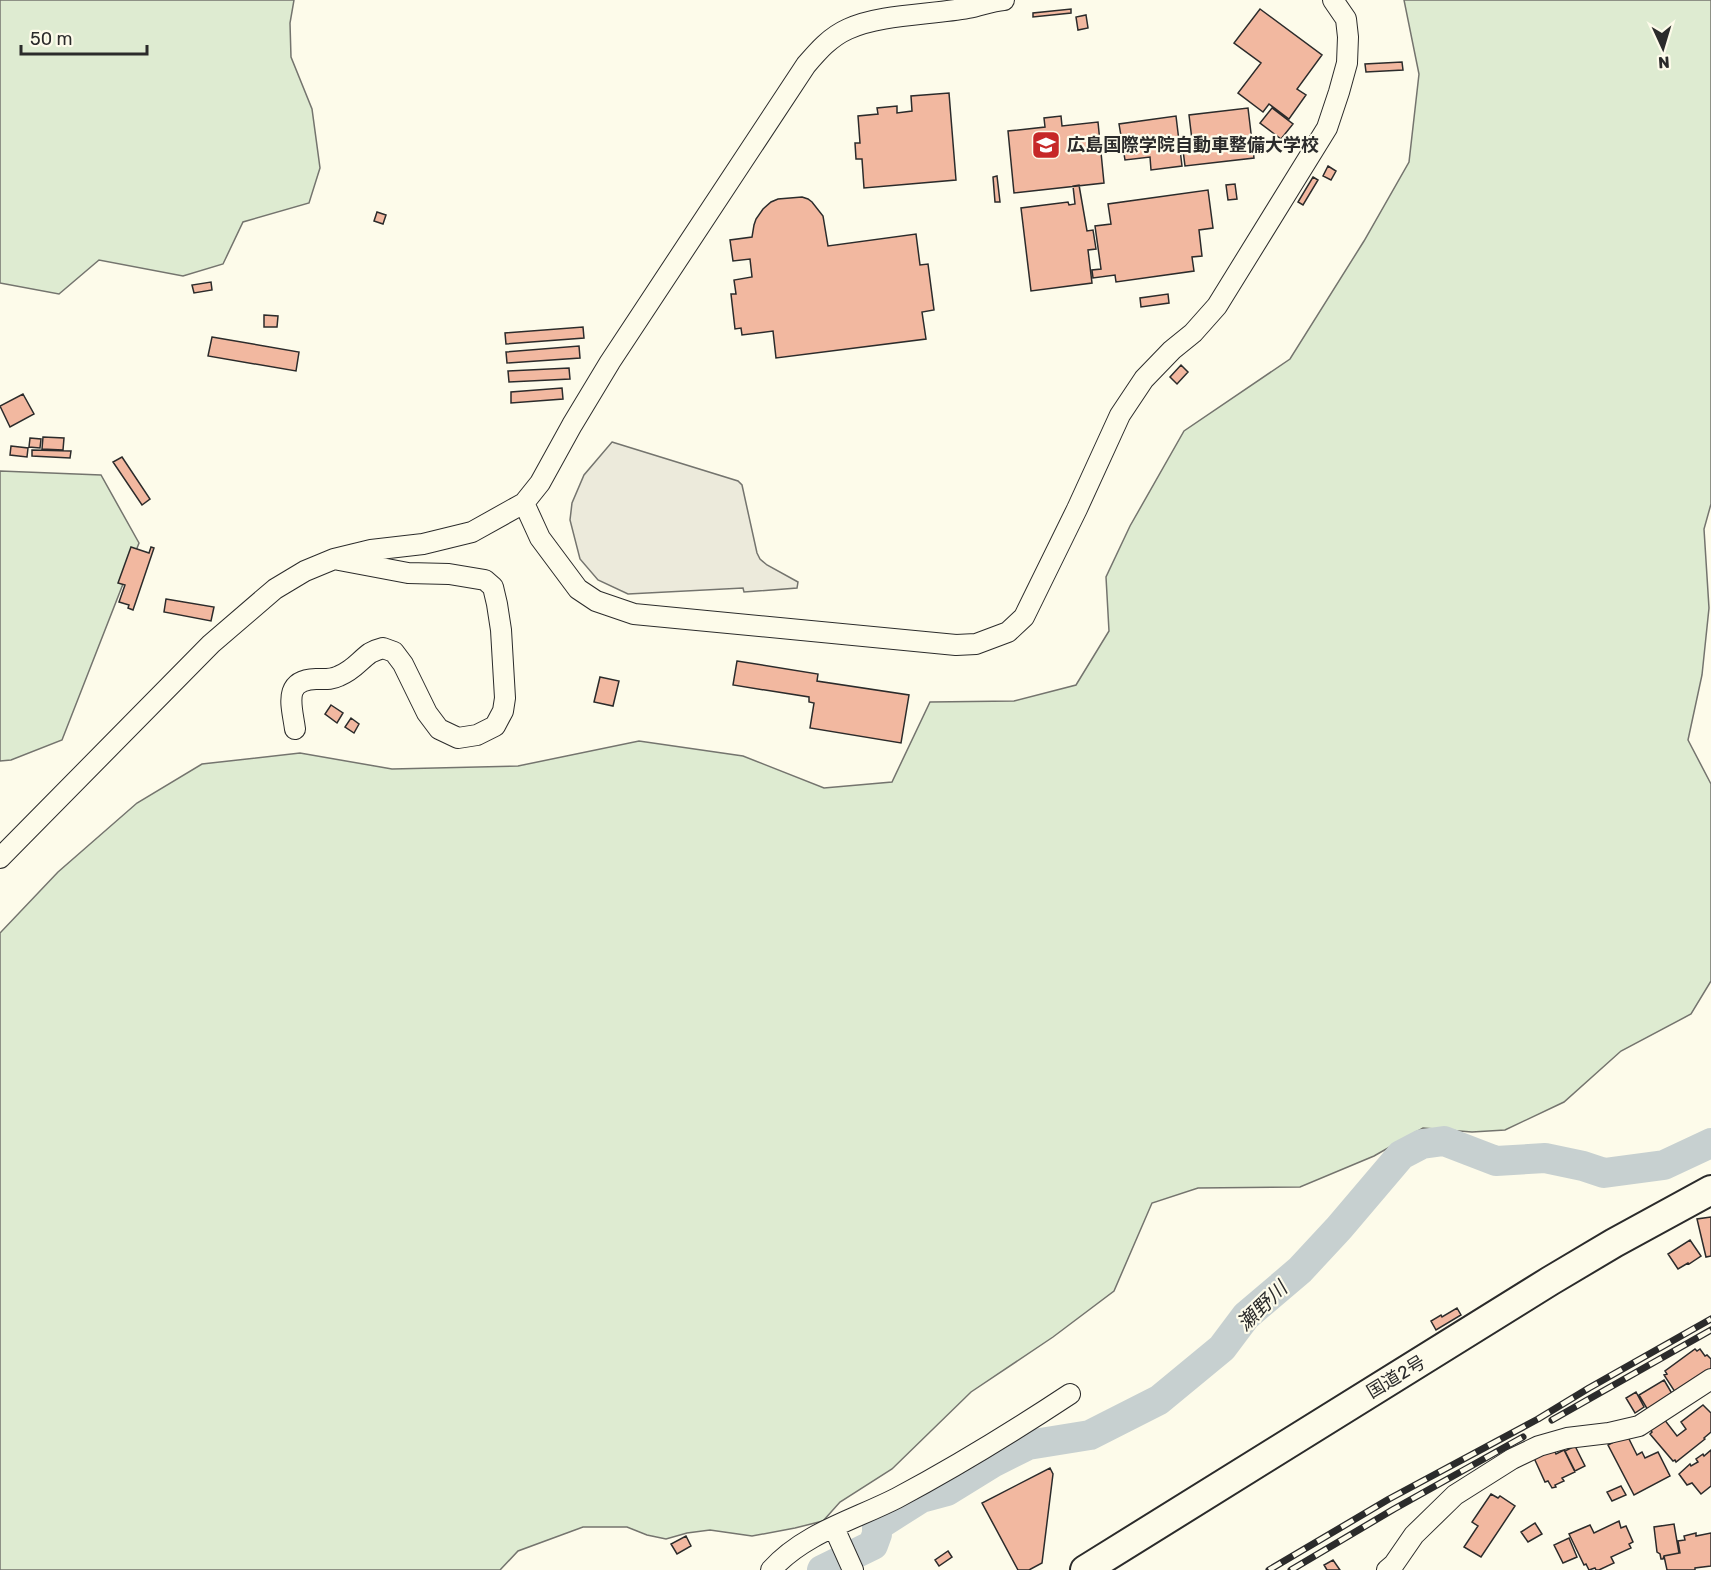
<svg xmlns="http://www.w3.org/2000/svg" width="1711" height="1570" viewBox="0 0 1711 1570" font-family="Rubik,'Noto Sans JP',sans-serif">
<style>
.green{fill:#deebd1;stroke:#74746e;stroke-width:1.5}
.parking{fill:#eceadb;stroke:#74746e;stroke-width:1.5}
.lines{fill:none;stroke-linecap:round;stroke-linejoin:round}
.river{stroke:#c7d0d0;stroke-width:30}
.building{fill:#f2b8a0;stroke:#2b2b2b;stroke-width:1.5}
.minor-casing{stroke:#2b2b2b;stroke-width:22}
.highway-casing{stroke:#2b2b2b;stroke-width:32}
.minor{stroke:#fdfbea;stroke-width:20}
.highway{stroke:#fdfbea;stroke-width:28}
.rail-casing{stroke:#2b2b2b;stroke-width:7}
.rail{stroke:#fdfbea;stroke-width:4.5;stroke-dasharray:14;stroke-linecap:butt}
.labels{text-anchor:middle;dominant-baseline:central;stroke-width:4.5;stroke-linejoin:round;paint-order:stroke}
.poi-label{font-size:18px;font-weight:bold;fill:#2b2b2b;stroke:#fdfbea;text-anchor:start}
.street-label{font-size:18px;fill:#2b2b2b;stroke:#fdfbea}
.water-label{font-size:20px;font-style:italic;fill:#2b2b2b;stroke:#fdfbea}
</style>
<rect width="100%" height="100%" fill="#fdfbea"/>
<path class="green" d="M0 0H294L290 23 291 57 312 109 320 168 309 203 243 222 223 264 183 276 99 260 59 294 0 283Z
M1404 0H1711V504L1704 529 1709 608 1702 675 1688 740 1711 784V981L1691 1014 1621 1051 1564 1102 1505 1130 1472 1132 1423 1128 1374 1156 1300 1187 1198 1188 1152 1203 1114 1291 1053 1337 971 1392 892 1469 840 1502 823 1521 795 1528 752 1536 710 1530 687 1533 666 1539 647 1535 627 1527H583L518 1551 500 1570H0V933L58 872 137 803 202 764 300 753 392 769 518 766 639 741 743 756 824 788 892 782 930 702 1014 701 1076 685 1109 631 1106 577 1130 526 1184 431 1290 359 1364 241 1409 162 1419 74Z
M0 471 101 475 139 543 62 740 11 760 0 761Z"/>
<path class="parking" d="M612 442 738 481 742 485 757 553 760 559 767 565 798 582 797 588 744 592 743 588 628 594 598 580 580 559 570 520 572 503 584 475Z"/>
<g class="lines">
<path class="river" d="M822 1570 873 1545 877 1534V1526L921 1498 947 1491 994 1462 1028 1445 1090 1435 1159 1400 1222 1348 1246 1316 1300 1270 1339 1228 1401 1155 1422 1144 1444 1141 1496 1161 1545 1158 1583 1166 1604 1173 1664 1165 1711 1143"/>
</g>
<path class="building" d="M1071 9V13L1033 17V13Z
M1260 9 1322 55 1297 89 1306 95 1289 119 1269 104 1263 112 1238 93 1261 63 1234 43Z
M1086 15 1088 28 1078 30 1076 17Z
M1402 62 1403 70 1366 72 1365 64Z
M949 93 956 180 864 188 862 159H856L855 143H860L858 116 878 114 877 108 897 106V113L912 111 911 96Z
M1248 108 1254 158 1185 166 1182 142 1192 140 1189 115Z
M1272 108 1293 124 1281 139 1260 123Z
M1061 116 1062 126 1098 122 1104 183 1014 193 1008 131 1045 127 1044 118Z
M1176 116 1182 166 1151 170 1150 157 1125 160 1119 124Z
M1328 166 1336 171 1331 180 1323 176Z
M997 176 1000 202H995L993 177Z
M1313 177 1318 180 1303 205 1298 202Z
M1235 184 1237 199 1228 200 1226 185Z
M1079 185 1087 231 1093 230 1096 249 1088 250 1092 283 1031 291 1021 208 1068 202 1069 205 1075 204 1073 186Z
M1208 190 1213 228 1199 230 1202 256 1192 257 1194 271 1116 282 1115 275 1093 278 1092 270 1101 269 1095 226 1111 224 1108 204Z
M802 197 808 199 812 202 823 216 828 246 916 234 920 265 928 264 934 310 922 312 926 339 776 358 773 331 742 335 741 328 735 329 731 294H736L734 280 752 277 750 259 733 261 730 240 752 237 754 225 756 219 763 209 771 202 778 199Z
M377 212 386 215 383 224 374 221Z
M211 282 212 290 194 293 192 285Z
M1168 294 1169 303 1141 307 1140 298Z
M264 315 278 316 277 327H264Z
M583 327 584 338 506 344 505 333Z
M212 337 299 352 296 371 208 356Z
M579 346 580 358 507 363 506 352Z
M1181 365 1188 372 1177 384 1170 377Z
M569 368 570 379 509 382 508 371Z
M562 388 563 399 511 403V392Z
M23 394 34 414 10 427 0 406Z
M43 437 64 438 63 450 42 449Z
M30 438 41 439 40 448 29 447Z
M11 446 28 448 27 457 10 455Z
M32 450 71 451 70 458 32 456Z
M122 457 150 499 142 505 113 462Z
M131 547 149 553 151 547 154 548 133 610 128 608 129 605 119 602 125 585 118 583Z
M166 599 214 607 211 621 164 612Z
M737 661 818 674 817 681 909 695 901 743 810 728 814 703 809 702V697L733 685Z
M600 677 619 681 613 706 594 702Z
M331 705 343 713 337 723 325 714Z
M351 718 359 724 354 733 345 727Z
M1711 1217V1256L1706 1257 1697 1219Z
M1690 1240 1701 1256 1689 1264 1688 1263 1678 1269 1668 1254Z
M1457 1308 1461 1315 1436 1330 1431 1321 1441 1315 1442 1317Z
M1695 1349 1697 1351 1700 1349 1705 1356 1707 1355 1711 1359V1372L1677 1395 1664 1375 1667 1374 1665 1371Z
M1664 1380 1674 1397 1649 1412 1639 1395Z
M1636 1392 1644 1407 1635 1413 1626 1398Z
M1703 1405 1711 1413V1432L1704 1438 1705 1439 1676 1462 1675 1460 1673 1461 1650 1434 1652 1432 1651 1430 1664 1419 1677 1436 1686 1429 1681 1422Z
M1627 1435 1637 1455 1642 1452 1645 1458 1658 1452 1670 1476 1634 1495 1608 1445Z
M1575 1446 1585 1466 1575 1471 1565 1451Z
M1554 1450 1556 1454 1564 1450 1575 1472 1562 1478 1564 1481 1555 1485 1556 1487 1552 1488 1548 1481 1545 1482 1534 1458Z
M1711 1450V1486L1701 1494 1692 1483 1687 1485 1679 1474 1690 1464 1691 1466 1698 1462 1696 1459 1703 1454 1704 1456Z
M1050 1468 1053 1474 1042 1563 1029 1570H1018L982 1503Z
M1621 1486 1626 1495 1612 1501 1607 1492Z
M1491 1494 1498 1498 1500 1496 1515 1506 1481 1557 1464 1547 1478 1526 1472 1522Z
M1619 1521 1621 1528 1626 1526 1633 1542 1629 1544 1631 1548 1611 1557 1614 1563 1599 1570H1596L1595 1568 1589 1570 1586 1564 1584 1565 1569 1534 1590 1525 1594 1533Z
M1535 1523 1542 1534 1528 1542 1521 1532Z
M1674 1524 1679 1553 1664 1556 1663 1559H1661L1660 1554 1657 1552 1654 1527Z
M1696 1533V1536L1711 1533V1566L1695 1568V1570H1667L1664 1556 1680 1553 1678 1541 1685 1540 1684 1536Z
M686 1536 691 1546 677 1554 671 1544Z
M1569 1538 1577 1557 1563 1563 1554 1545Z
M948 1551 952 1557 939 1566 935 1560Z
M1333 1560 1340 1570H1327L1324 1565Z"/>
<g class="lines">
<g class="minor-casing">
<path id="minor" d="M524 503 540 538 578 589 596 601 634 614 956 645 976 644 1008 632 1024 617 1077 509 1120 415 1144 379 1172 350 1193 333 1217 306 1327 128 1339 92 1347 63 1348 37 1346 19 1333 0
M295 729C292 706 282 680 316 679 325 679 331 680 339 676 354 670 359 661 370 653 374 651 379 649 383 648L394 652 403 664 427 713 439 729 458 738 477 735 495 726 503 711 505 698 501 630 497 604 493 587 485 580 449 574 408 573 339 560
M0 858 211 644 275 589 305 571 334 559 371 550 423 544 472 532 524 503 540 483 572 425 610 362 806 65C818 51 830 37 848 29 880 14 931 15 968 8 980 6 991 1 1004 0
M835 1530 853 1570
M771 1570C804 1533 854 1520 897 1498 957 1466 1014 1431 1070 1394
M1387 1570 1394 1564 1414 1535 1455 1495 1512 1459 1539 1446 1567 1438 1609 1433 1639 1426 1711 1379"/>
</g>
<g class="highway-casing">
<path id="highway" d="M1085 1570 1550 1281 1614 1243 1711 1190"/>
</g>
<use href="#minor" class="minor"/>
<use href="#highway" class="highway"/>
<g class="rail-casing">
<path id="rail" d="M1552 1420 1711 1330
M1269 1570 1389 1499 1538 1419 1589 1388 1711 1319
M1291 1570 1394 1509 1523 1437"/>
</g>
<use href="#rail" class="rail"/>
</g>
<defs>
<g id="university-square" transform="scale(1.5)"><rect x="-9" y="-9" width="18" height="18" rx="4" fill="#c62828" stroke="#fdfbea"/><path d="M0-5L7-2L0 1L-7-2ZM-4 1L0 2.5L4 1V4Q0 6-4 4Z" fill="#fff"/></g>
</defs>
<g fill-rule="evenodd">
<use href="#university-square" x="1046" y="145"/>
</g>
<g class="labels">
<g class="poi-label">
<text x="1067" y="145">広島国際学院自動車整備大学校</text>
</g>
<g class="street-label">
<text transform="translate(1396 1377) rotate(-31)">国道2号</text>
</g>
<g class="water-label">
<text transform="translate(1262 1306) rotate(-44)">瀬野川</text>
</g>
</g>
<g transform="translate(1663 48) rotate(176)" stroke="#fdfbea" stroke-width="4.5" paint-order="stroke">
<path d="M0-4.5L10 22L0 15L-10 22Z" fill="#2b2b2b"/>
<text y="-9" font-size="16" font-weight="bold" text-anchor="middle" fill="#2b2b2b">N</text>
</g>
<path d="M21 45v9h126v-9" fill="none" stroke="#2b2b2b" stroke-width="3"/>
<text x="30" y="45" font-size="18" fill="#2b2b2b" stroke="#fdfbea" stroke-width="4.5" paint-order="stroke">50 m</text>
</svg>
